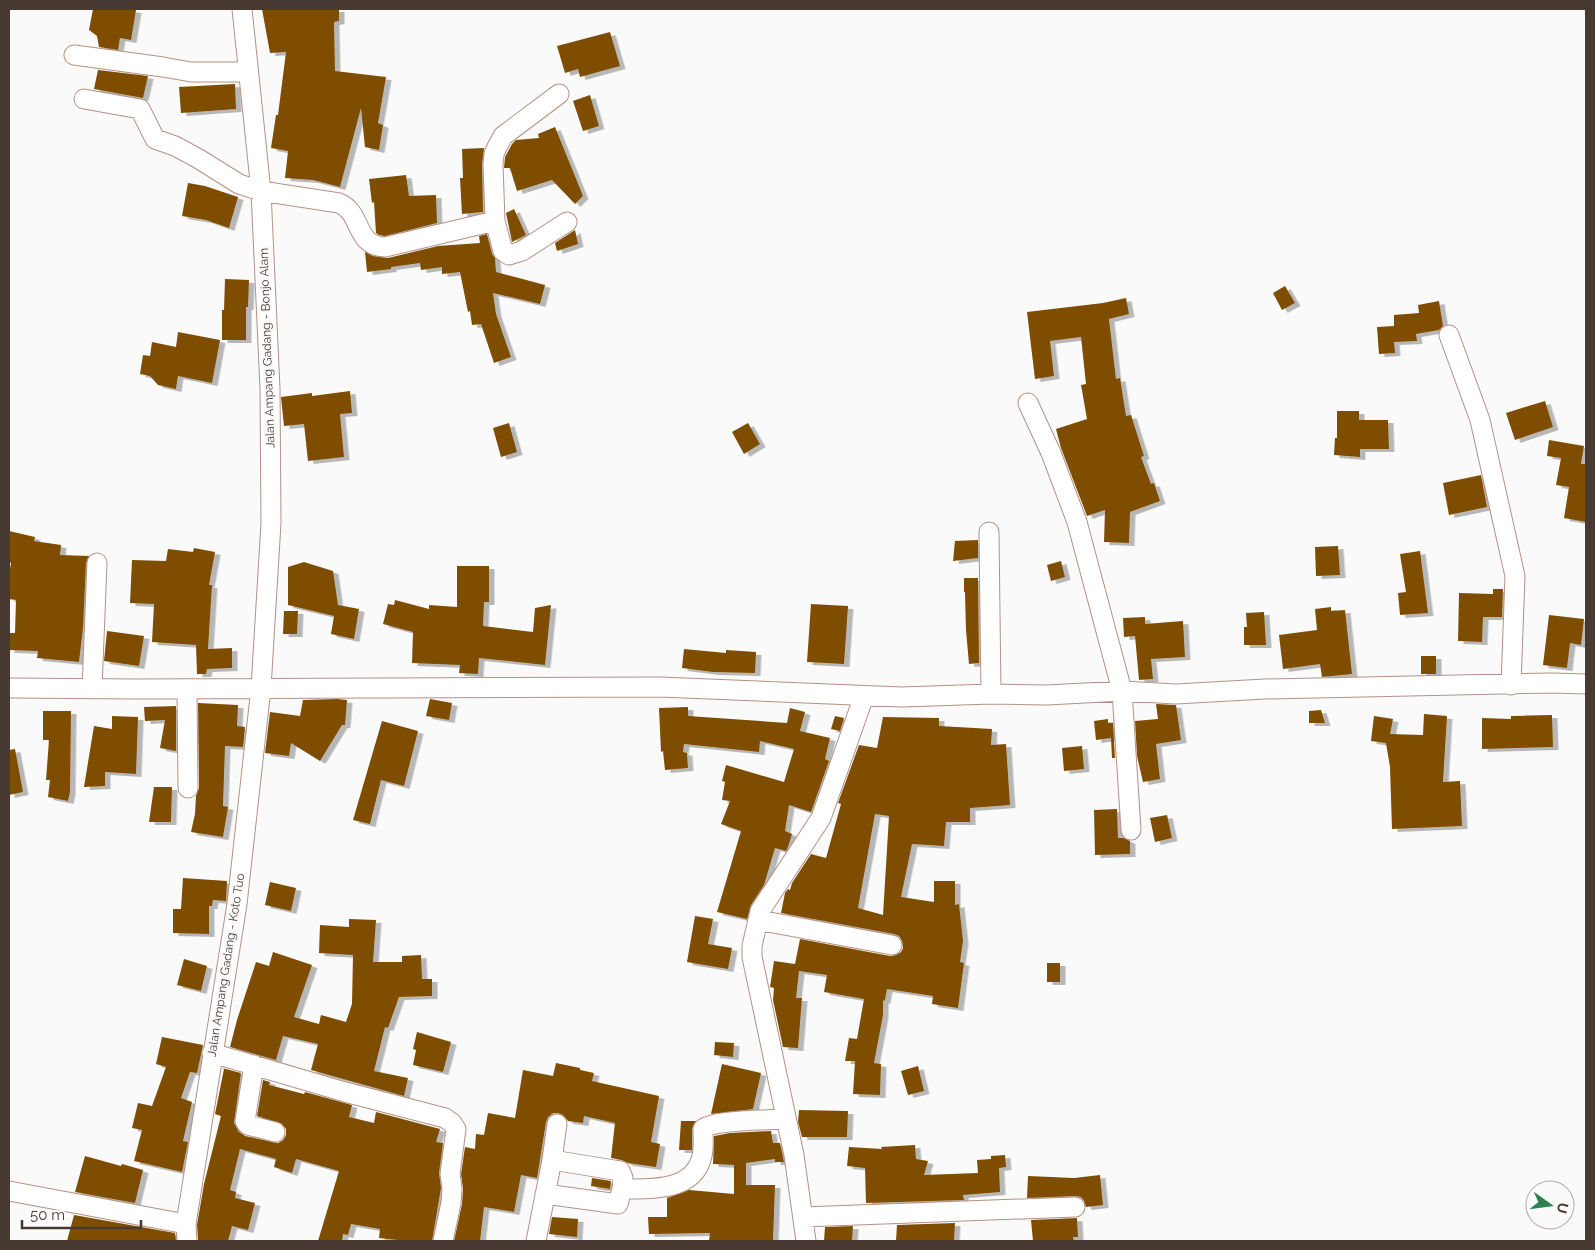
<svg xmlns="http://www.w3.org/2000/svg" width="1595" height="1250" viewBox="0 0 1595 1250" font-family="Raleway,sans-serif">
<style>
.building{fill:#7f4d00;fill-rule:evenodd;filter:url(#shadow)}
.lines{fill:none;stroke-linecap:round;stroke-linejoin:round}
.minor-casing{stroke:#b59184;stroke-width:21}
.minor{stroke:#fff;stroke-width:19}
.labels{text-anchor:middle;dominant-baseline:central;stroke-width:5;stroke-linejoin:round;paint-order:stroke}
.street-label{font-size:12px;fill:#483933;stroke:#fafafa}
</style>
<defs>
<filter id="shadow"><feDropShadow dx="5.5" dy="3" stdDeviation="0" flood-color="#0004"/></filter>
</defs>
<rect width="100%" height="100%" fill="#fafafa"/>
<path class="building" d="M93 9H127L136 10 131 40 120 38 118 50 99 47 97 36 89 30Z
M262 9H339V21L334 22 335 71 386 77 378 123 383 125 379 150 365 147 361 108 340 187 313 180 285 178 288 151 271 148 276 115H278L286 52 270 53Z
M610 32 620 66 580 77 578 69 565 73 557 46Z
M98 70 148 76 143 98 94 89Z
M235 84 236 109 181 113 179 87Z
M590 95 599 126 583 131 573 101Z
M555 127 583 196 575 204 552 180 517 191 510 168H504L505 157 512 144 516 140 539 138 538 134Z
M484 148 482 164 483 212 462 214 460 178H463L462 149Z
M406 175 409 196 436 195 437 223 385 236 379 235 376 233 374 202 372 203 369 179Z
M188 183 205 186 238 197 229 228 206 220 182 216Z
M514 209 526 235 512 242 506 213Z
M575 230 578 244 557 251 555 243Z
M487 234 492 254 495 258 496 272 545 285 540 304 493 293 496 314 511 357 494 363 481 324 472 325 470 311 468 312 460 272 442 274V267L421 270 420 263 391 267V269L367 272 365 252 373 256 388 258 438 246 480 243 479 236Z
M225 279 249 280 248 307H246V340H222V310H224Z
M1285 286 1295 303 1282 310 1273 293Z
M1126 298 1129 314 1109 319 1116 379 1120 378 1126 416 1131 415 1144 456 1141 457 1151 484 1154 483 1160 501 1130 512 1129 543 1104 542 1105 510 1087 516 1061 448 1056 429 1087 419 1081 385 1086 384 1081 337 1050 341 1054 376 1035 379 1027 312 1103 303Z
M1439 301 1443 326 1439 330 1416 334 1417 341 1394 342 1395 353 1379 354 1377 327 1394 326V315L1419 313 1418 305Z
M178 332 220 340 212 383 178 376 176 389 158 385 150 376 140 374 143 355 150 356 152 342 176 347Z
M350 391 352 413 340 414 344 457 308 461 304 424 284 426 281 397 312 393V396Z
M1545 401 1553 427 1515 440 1506 413Z
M1337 411H1359V420H1388L1389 449H1360V457L1334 455 1335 438H1337Z
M509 423 517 452 501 457 493 428Z
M748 423 760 444 744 454 732 432Z
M1549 440 1584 446 1581 464H1586V522L1564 518 1569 487 1556 485 1561 458 1547 456Z
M1481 475 1487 507 1449 515 1443 483Z
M9 531 35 537 34 541 61 545 60 555 89 556 86 563 83 628 79 662 37 658 38 651 9 650V633H15L16 600 9 599V574L11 563 9 562Z
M978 540V558L953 561 955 541Z
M1338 546 1340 575 1316 576 1315 547Z
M194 548 215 552 209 585H212L208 649 232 648V668L207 669 206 674H197L196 645 152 642 154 604 130 603 132 560 166 561 168 549 193 552Z
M1420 551 1428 613 1400 615 1398 593 1406 592 1400 554Z
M1061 561 1065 577 1051 581 1047 565Z
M304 562 333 571 338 605 359 609 354 639 331 634 334 616 288 605V567Z
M457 566H489V602H484L483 626 533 632 535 608 551 605 545 665 479 658 478 674 459 673 460 665 412 663 413 632 383 624 388 604 394 605 395 600 429 609V605L457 607Z
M964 578H978L979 663 969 664 966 630 965 592H964Z
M1493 589H1503L1502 617H1483L1482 642 1458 641 1459 593 1493 594Z
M811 604 848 606 844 664 807 662Z
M1331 607V611L1345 610 1352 674 1322 677 1320 664 1283 669 1279 635 1317 630 1315 609Z
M284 611H298L297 634H283Z
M1264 612 1266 645H1244V627H1247L1246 613Z
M1549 615 1584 619 1581 645 1570 643 1567 668 1543 665Z
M1145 617V624L1183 621 1185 657 1151 659 1153 679 1139 680 1135 636 1124 637 1123 618Z
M107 631 144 636 139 666 104 661Z
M684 649 726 653V650L756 652 755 673 713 672 682 668Z
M1421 656H1436V674H1421Z
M337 699 347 700 345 725H342L320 761 291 743 289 756 265 753 270 712 300 716 303 700Z
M430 699 452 703 449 720 426 716Z
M198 703 238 705 237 726 245 727 243 747 225 746 223 806 228 807 223 837 191 832 195 814 196 796 199 788Z
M1156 704 1176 705 1181 740 1156 744 1160 779 1143 782 1137 756 1135 721 1158 719Z
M176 706V751L160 748 165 720 145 721 144 707Z
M688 707V716L787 723 790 708 805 712 800 731 830 738 825 759 829 761 811 812 789 805 785 831 792 834 788 847 786 851 775 848 764 885 751 905 747 919 717 912 741 831 721 824 730 801 722 800 725 782 722 781 726 765 784 782 794 749 760 741 759 752 684 744 683 752 687 753 688 768 665 770 663 751 661 752 659 708Z
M1321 710 1325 723H1309V711Z
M43 711H71L70 792 68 801 48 797 50 780H46L49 740H43Z
M1424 714 1447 716 1443 782 1460 781 1462 826 1392 829 1390 767 1386 743 1371 741 1374 716 1393 719 1390 734 1423 735Z
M1552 715 1553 747 1482 749V718L1511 719V716Z
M112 716 138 717 136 774 105 772V786L84 787 94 726 112 729Z
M835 716 844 718 840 731 831 729Z
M883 717 939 718V726L992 729 991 745 1006 744 1010 805 970 808V822H946L944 846 912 844 901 897 934 902V881H955V905L959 904 963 941 960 962 964 963 958 1008 932 1004 933 996 887 989 885 1000 883 1001V1015L874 1063 881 1064 880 1095 853 1094 855 1061H845L849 1038 857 1039 864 999 824 992 827 975 799 971 796 998H802L798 1048 783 1047 773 1000 774 988 770 987 774 961 795 964 800 939 890 956 896 955 901 952 903 948 902 941 899 936 894 934 781 913 785 893 788 889 790 890 792 883 811 854 826 858 841 804 838 803 859 745 877 748ZM875 814 889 816 883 915 858 908Z
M1108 719V723H1113L1115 758H1112L1111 738 1096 740 1094 721Z
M382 721 418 731 404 786 381 780 370 824 353 820Z
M1082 746 1084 769 1064 771 1062 748Z
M15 749 23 792 9 795V750Z
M154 787H172L171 822H149Z
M1117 809 1118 838H1124L1130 841V854L1095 855 1094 810Z
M1167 815 1172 838 1155 842 1150 818Z
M183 878 227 881 226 901 213 900 212 906H209V934L173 933V909H181Z
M270 882 296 888 291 911 265 905Z
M695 916 713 919 708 944 732 948 728 969 687 962Z
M349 919 376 920 373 962H402V956L421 955 422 979H432V996L399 997 388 1028 385 1027 374 1071 408 1078 404 1096 311 1070 318 1044 283 1036 276 1060 230 1047 237 1020 256 962 269 966 273 952 312 965 294 1017 319 1024 321 1015 346 1022 352 1004 353 955 319 953 320 925 349 927Z
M184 959 207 966 201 991 177 985Z
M1047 963H1060V982H1047Z
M417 1032 451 1042 443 1072 413 1065 416 1050 413 1049Z
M162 1037 203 1045 197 1073 190 1072 181 1098 192 1102 183 1141 188 1142 182 1172 134 1161 142 1130 132 1128 138 1103 152 1106 166 1067 156 1064Z
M715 1042 734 1043 733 1057 714 1055Z
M556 1063 580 1068V1070L594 1073 592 1081 659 1096 651 1142 660 1144 656 1167 628 1163 622 1160 611 1158 615 1123 584 1116 583 1123 568 1121 563 1115 558 1113H553L548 1117 546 1122 537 1178 521 1175 514 1212 484 1207 480 1241H454L462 1204 463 1189 461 1174 465 1147 475 1149 476 1134 484 1135 488 1113 515 1118 523 1070 553 1076Z
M722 1064 761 1073 753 1109 711 1114Z
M918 1066 924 1091 908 1095 901 1071Z
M222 1068 241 1073 234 1123 239 1132 245 1136 278 1143 283 1140 286 1135V1129L282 1124 257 1116 263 1080 270 1082 269 1085 304 1094 305 1092 352 1105 349 1117 374 1123 376 1112 440 1129 436 1142 443 1143 439 1173 441 1188 432 1241H407L379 1238 380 1229 351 1224 348 1235 343 1234 342 1241H318L339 1171 296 1159 292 1173 274 1167 276 1159 240 1149 230 1190 236 1192 235 1198 255 1203 248 1230 232 1226 228 1241 198 1240 197 1225 204 1184 221 1116 215 1114 224 1069Z
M799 1110 848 1111 847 1137H802L798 1122Z
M681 1121H696L692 1129V1150H679Z
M771 1131 773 1143H780L784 1162H775V1159L746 1163V1185H775L773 1241H709L710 1233 649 1234 648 1217H667V1198L689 1190 734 1194V1165L713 1164 714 1136 730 1133Z
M915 1145 916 1159 928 1161 924 1175 978 1173 977 1160 991 1159V1156L1005 1155 1006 1167 999 1168 1000 1192 963 1195 964 1200 866 1203 865 1168 847 1166 849 1147 882 1149 881 1147Z
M85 1156 121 1166 122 1164 143 1170 135 1203 75 1192Z
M1100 1175 1103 1205 1086 1207 1084 1201 1081 1197 1075 1196 1027 1198 1028 1176 1074 1178Z
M592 1178 611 1181 610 1189 591 1186Z
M74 1215 175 1233 176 1241H67Z
M552 1217 578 1219 577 1237 549 1234Z
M1077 1218 1078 1237H1073L1074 1241H1033L1031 1220Z
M955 1223 954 1241H896L897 1225Z
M853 1226 852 1241H824L825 1227Z"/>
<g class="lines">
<g class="minor-casing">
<path id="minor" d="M74 55 163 67 191 72H248
M84 99 140 109 155 139 175 146 199 159 239 184 261 191 339 203C363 213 354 246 385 247L495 221 493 164 494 154 497 147 503 136 559 94
M495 221 503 251 509 255 522 251 567 222
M1449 335 1480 420 1515 576 1511 685
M1028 403 1051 453 1077 522 1122 691 1131 830
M989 532 991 694
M9 688 136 689 660 687 902 697 991 694 1047 695 1122 691 1176 694 1265 689 1551 683 1586 684
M92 689 97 563
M187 689 188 788
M758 920 892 945
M212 1053 345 1092 445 1118 452 1123 456 1129 450 1174 452 1188 451 1203 443 1241
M254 1065 245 1121 248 1125 275 1132
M552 1160 620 1171 623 1178 622 1189
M9 1191 186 1224
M545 1194 618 1204 622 1189C650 1189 694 1192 702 1156 704 1148 703 1138 703 1129 713 1120 769 1120 786 1119
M803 1217 1075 1207
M187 1241 186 1224 237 904 261 688 271 523 270 389 261 191 242 9
M536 1241 552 1160 557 1124
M806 1241 794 1155 752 957V946L760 911 821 818 864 696"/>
</g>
<use href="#minor" class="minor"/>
</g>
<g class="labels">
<g class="street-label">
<text transform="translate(267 348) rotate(-92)">Jalan Ampang Gadang - Bonjo Alam</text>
<text transform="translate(226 965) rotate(-81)">Jalan Ampang Gadang - Koto Tuo</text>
</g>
</g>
<rect width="1595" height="1250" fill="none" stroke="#483933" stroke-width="20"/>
<g transform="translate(1550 1205) rotate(104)"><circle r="24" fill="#fafafa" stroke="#b3adaa"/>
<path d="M0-4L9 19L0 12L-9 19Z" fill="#2e8051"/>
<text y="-8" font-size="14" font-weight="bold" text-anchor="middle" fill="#483933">U</text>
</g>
<path d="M22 1220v8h119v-8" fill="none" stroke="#483933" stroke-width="2.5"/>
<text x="30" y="1220" font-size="15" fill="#483933" stroke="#fafafa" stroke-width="4" paint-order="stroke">50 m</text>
</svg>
